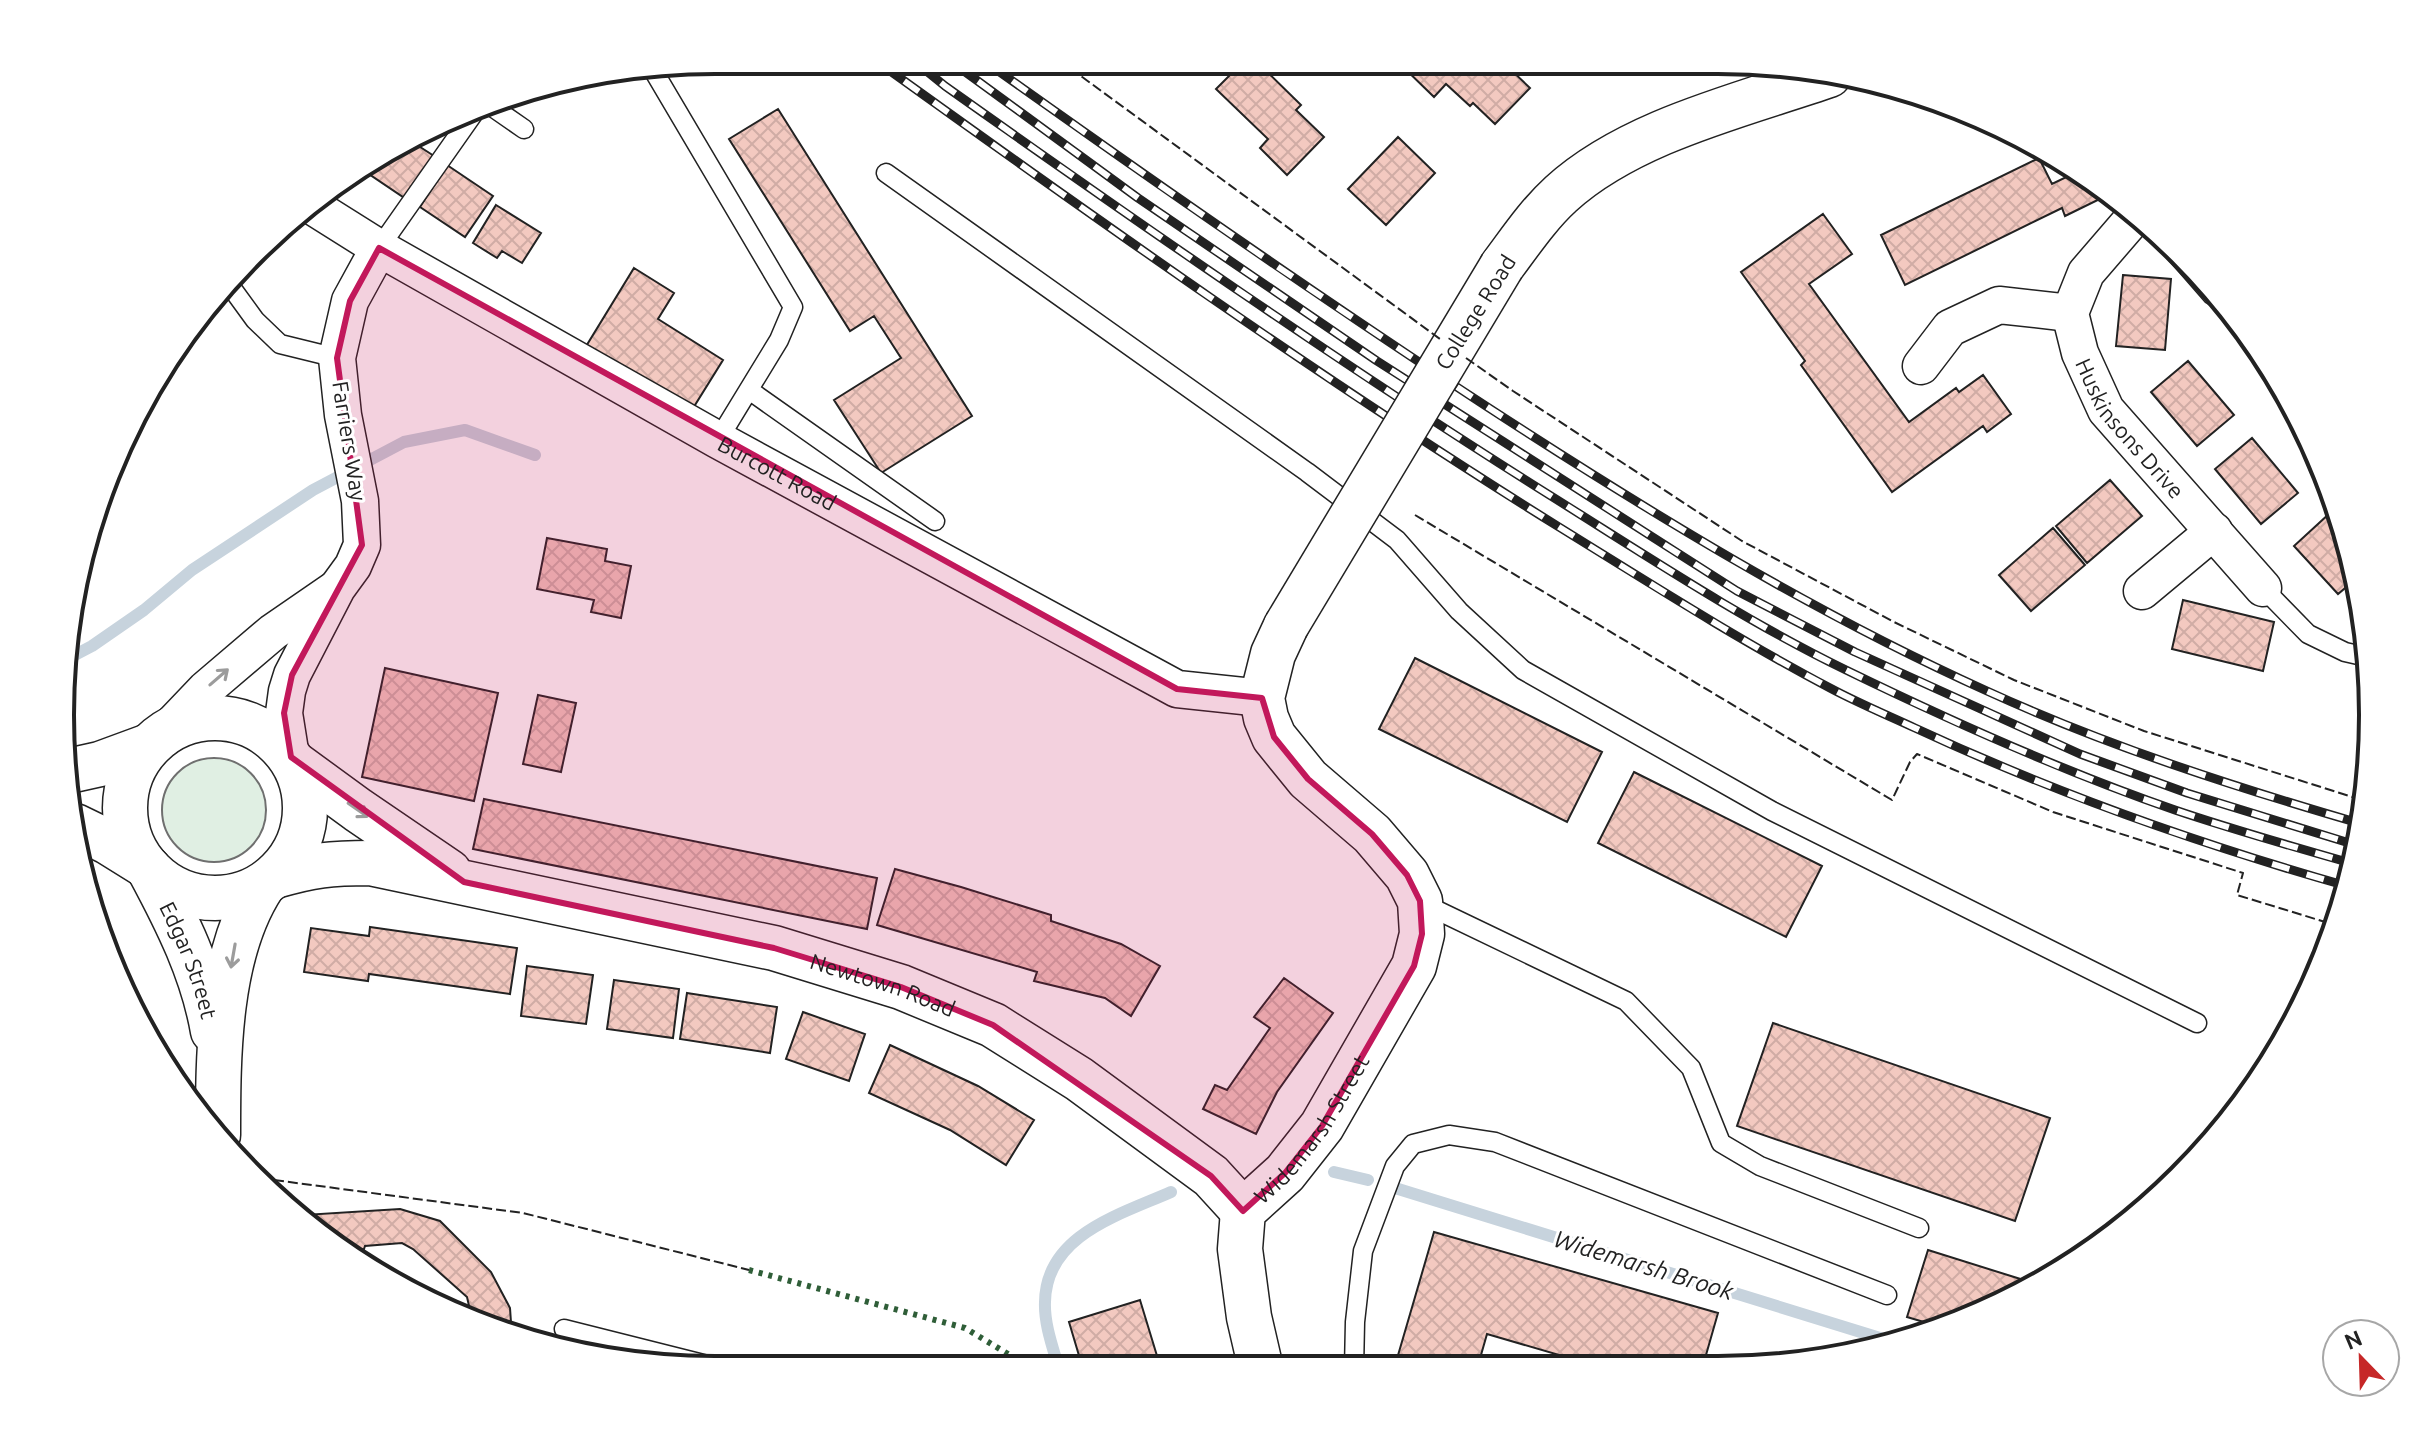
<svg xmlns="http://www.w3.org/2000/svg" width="2433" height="1430" viewBox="0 0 2433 1430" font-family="Ubuntu,sans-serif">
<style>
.green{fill:#e0efe3;stroke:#6f6f6f;stroke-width:2}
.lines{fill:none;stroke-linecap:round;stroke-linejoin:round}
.stream{stroke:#c7d3dd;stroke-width:12}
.building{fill:url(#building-cross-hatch);stroke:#222;stroke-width:2}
.lane-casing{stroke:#222;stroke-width:21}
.street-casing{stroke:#222;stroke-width:39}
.secondary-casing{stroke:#222;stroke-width:47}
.highway-casing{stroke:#222;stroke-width:47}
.lane{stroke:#fff;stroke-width:18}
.street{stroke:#fff;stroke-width:36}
.secondary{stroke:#fff;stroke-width:44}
.highway{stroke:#fff;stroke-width:44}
.rail-casing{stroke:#222;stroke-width:9}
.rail{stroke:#fff;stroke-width:6;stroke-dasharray:18;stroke-linecap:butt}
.secondary-bridge-casing{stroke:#222;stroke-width:47;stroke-linecap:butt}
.secondary-bridge{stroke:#fff;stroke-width:44}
.hedge{stroke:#2f5e38;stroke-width:6;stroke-dasharray:4 6;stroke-linecap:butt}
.fence{stroke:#222;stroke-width:2;stroke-dasharray:10 4;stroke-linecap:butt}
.oneway{stroke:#9c9c9c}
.marked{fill:#c2185b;fill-opacity:0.2;stroke:#c2185b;stroke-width:6;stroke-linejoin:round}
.labels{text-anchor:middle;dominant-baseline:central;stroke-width:6;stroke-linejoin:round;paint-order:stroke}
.street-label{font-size:22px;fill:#222;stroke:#fff}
.water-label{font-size:24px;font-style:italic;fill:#222;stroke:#fff}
.rim{fill:none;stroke:#222;stroke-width:4}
</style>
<defs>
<pattern id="building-cross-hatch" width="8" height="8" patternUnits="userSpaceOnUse" patternTransform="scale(2)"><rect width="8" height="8" fill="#f3c9c0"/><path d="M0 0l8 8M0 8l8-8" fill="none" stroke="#d0aca5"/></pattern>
</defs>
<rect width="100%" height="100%" fill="#fff"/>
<path class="green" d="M162 810a52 52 0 1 1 104 0a52 52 0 1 1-104 0Z"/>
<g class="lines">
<path class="stream" d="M71 657 92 646 144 610 192 570 313 490 404 442 465 430 535 455
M1334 1172 1368 1180
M1395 1188 1893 1342
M1059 1369C1053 1348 1044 1324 1045 1302 1046 1235 1119 1215 1171 1192"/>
</g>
<path class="building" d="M1183 61H1199L1190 69Z
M1244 61H1256L1301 105 1296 110 1324 137 1287 175 1260 148 1268 139 1216 89Z
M1397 61H1493L1502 70 1507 66 1530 88 1495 124 1473 103 1470 106 1446 84 1434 97Z
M778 109 972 416 881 473 834 400 901 358 874 316 850 331 729 139Z
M1398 137 1435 173 1386 225 1348 189Z
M414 143 434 156 406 199 363 170Z
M2039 158 2052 184 2081 170 2110 194 2065 216 2062 208 1905 285 1881 235Z
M447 165 493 196 465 237 420 207Z
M496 205 541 233 522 263 502 251 497 258 473 243Z
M1823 214 1852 254 1809 284 1909 422 1956 388 1959 392 1983 375 2011 414 1987 432 1983 426 1892 492 1801 365 1805 361 1741 272Z
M634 268 674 293 658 319 723 360 690 413 585 348Z
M2123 275 2171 279 2165 350 2116 346Z
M2188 361 2234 415 2197 446 2151 392Z
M2252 438 2298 493 2261 524 2215 469Z
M2110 480 2142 516 2087 563 2056 526Z
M2330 513 2342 526 2361 596 2350 584 2338 594 2294 546Z
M2053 528 2085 565 2031 611 1999 575Z
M547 538 607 549 605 561 631 566 621 618 591 612 594 600 537 589Z
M2183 600 2274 622 2263 671 2172 649Z
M1415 658 1602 752 1567 822 1379 729Z
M385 668 498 693 474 801 362 777Z
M538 695 576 703 561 772 523 764Z
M1634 772 1822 866 1786 937 1598 843Z
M484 799 877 878 867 929 473 849Z
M895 869 961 887 1051 915V921L1121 944 1160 966 1131 1016 1105 998 1034 981 1037 972 877 925Z
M87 885 96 887 93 916Z
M370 927 517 948 510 994 369 974 368 981 304 972 311 928 369 936Z
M527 966 593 975 586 1024 521 1016Z
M1284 978 1333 1013 1277 1092 1256 1134 1203 1109 1215 1085 1227 1090 1270 1028 1254 1017Z
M614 980 679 989 673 1038 607 1029Z
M687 993 777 1007 770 1053 680 1039Z
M803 1012 865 1034 849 1081 786 1059Z
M1773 1023 2050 1118 2015 1221 1737 1126Z
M890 1045 978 1086 1034 1120 1006 1165 950 1130 869 1093Z
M400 1209 440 1221 491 1272 510 1308 512 1337 504 1335 472 1319 467 1297 413 1249 402 1243 365 1246 364 1249 341 1250 303 1215Z
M1434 1232 1718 1313 1702 1369H1607L1487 1334 1477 1369H1394Z
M1928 1250 2030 1282 2027 1290 1944 1328 1907 1317Z
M1140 1300 1161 1369H1083L1069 1322Z"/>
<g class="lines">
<g class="lane-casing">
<path id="lane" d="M653 70 793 307 779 340 718 440
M488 104 524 129
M886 173 1307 472 1397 540 1459 611 1523 670 1772 811 2197 1023
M2157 232 2212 295 2222 302
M379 248 476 110
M231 287 255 320 280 344 337 358
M749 390 935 521
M2263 588 2308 634 2345 652 2367 657
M1422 903 1626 1001 1691 1068 1721 1143 1760 1166 1919 1228
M564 1329 723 1369
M1354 1369 1355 1322 1363 1251 1395 1166 1413 1144 1449 1135 1495 1142 1887 1295"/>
</g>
<g class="street-casing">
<g id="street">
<path id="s1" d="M309 204 379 248 718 440 1177 689 1262 698"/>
<path id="s2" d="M2136 215 2086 273 2070 313 2080 353 2106 410 2263 588"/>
<path d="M1921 366 1950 328 1999 305 2070 313"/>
<path d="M2142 591 2214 531"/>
<path d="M164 733 206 689 273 632 334 590"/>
<path d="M291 757 284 713 287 691 292 675 337 588 353 566 362 545 360 501 343 415 337 358 350 301 379 248"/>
</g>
</g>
<g class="secondary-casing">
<g id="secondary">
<path d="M1502 266C1520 242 1538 215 1561 194 1630 131 1742 105 1829 75"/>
<path d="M295 764 358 810 449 872"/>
<path id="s3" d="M275 876C312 865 331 863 370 863L774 948 901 987 993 1025 1079 1079 1211 1176 1243 1211"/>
<path id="s4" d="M1261 1369 1249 1317 1240 1249 1243 1211 1285 1173 1322 1126 1414 966 1422 934 1420 901 1407 875 1372 834 1308 779 1274 737 1266 718 1262 698 1273 654 1286 626"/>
</g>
</g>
<g class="highway-casing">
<g id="highway">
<circle cx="215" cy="808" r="90"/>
<path d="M64 772 100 764 149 746"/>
<path d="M75 826 108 842 145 865"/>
<path id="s5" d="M149 869C177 921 203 973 213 1031"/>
<path d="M218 1135C218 1056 218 953 263 885"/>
</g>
</g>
<use href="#lane" class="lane"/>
<use href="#street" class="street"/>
<use href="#secondary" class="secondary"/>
<use href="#highway" class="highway"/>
<g class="rail-casing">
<path id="rail" d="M875 60C1099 221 1324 381 1559 527 1648 582 1737 639 1830 688 1858 703 1887 715 1915 728 2055 793 2199 844 2347 886
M913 60 945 86C1144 227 1344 366 1551 496 1647 556 1743 620 1846 670 1953 722 2062 771 2175 810 2234 830 2294 847 2354 864
M949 60 1138 198 1377 361 1737 591 1855 652 2080 754 2187 793 2359 846
M983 60C1150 179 1317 296 1489 408 1649 512 1812 612 1987 691 2107 746 2235 787 2362 824"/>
</g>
<use href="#rail" class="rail"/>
<g class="secondary-bridge-casing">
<path id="secondary-bridge" d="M1286 626 1502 266"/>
</g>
<use href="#secondary-bridge" class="secondary-bridge"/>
<path class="hedge" d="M749 1270 965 1328 1013 1357 1022 1369"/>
<path class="fence" d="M1059 60 1440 339
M1466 358 1513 391 1742 541 1894 622 2014 680 2144 731 2365 801
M1415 515 1892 800 1910 762 1917 754 2053 812 2243 873 2237 895 2335 925
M274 1180 523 1213 749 1270"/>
</g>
<defs><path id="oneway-shaft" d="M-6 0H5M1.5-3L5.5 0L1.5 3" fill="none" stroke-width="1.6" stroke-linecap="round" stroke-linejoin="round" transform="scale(2)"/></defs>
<g class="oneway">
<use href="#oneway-shaft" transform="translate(219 677) rotate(-41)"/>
<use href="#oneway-shaft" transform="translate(358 810) rotate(35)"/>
<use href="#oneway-shaft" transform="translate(233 956) rotate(100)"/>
</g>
<path class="marked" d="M379 248 1177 689 1262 698 1274 737 1308 779 1372 834 1407 875 1420 901 1422 934 1414 966 1322 1126 1285 1173 1243 1211 1211 1176 993 1025 901 987 774 948 464 882 291 757 284 713 292 675 362 545 337 358 350 301Z"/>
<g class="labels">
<g class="street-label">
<text transform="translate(1475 312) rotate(-58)">College Road</text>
<text stroke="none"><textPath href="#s2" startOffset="252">Huskinsons Drive</textPath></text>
<text transform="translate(350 441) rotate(81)">Farriers Way</text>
<text stroke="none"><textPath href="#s1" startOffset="540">Burcott Road</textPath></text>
<text stroke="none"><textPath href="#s5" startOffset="100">Edgar Street</textPath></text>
<text stroke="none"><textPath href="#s3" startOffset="624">Newtown Road</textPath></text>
<text stroke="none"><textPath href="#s4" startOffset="268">Widemarsh Street</textPath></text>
</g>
<g class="water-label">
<text transform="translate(1644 1265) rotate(17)">Widemarsh Brook</text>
</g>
</g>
<path d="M0 0H2433V1430H0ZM715 74H1718A641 641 0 0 1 2359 715V715A641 641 0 0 1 1718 1356H715A641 641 0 0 1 74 715V715A641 641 0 0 1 715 74Z" fill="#fff" fill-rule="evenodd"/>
<path class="rim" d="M715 74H1718A641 641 0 0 1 2359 715V715A641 641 0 0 1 1718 1356H715A641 641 0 0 1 74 715V715A641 641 0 0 1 715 74Z"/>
<g transform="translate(2361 1358) rotate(337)"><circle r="38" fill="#ffffff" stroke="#a7a7a7" stroke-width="2"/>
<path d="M0-6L14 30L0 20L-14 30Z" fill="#c62828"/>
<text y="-12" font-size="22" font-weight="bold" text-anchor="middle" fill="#222222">N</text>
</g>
</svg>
